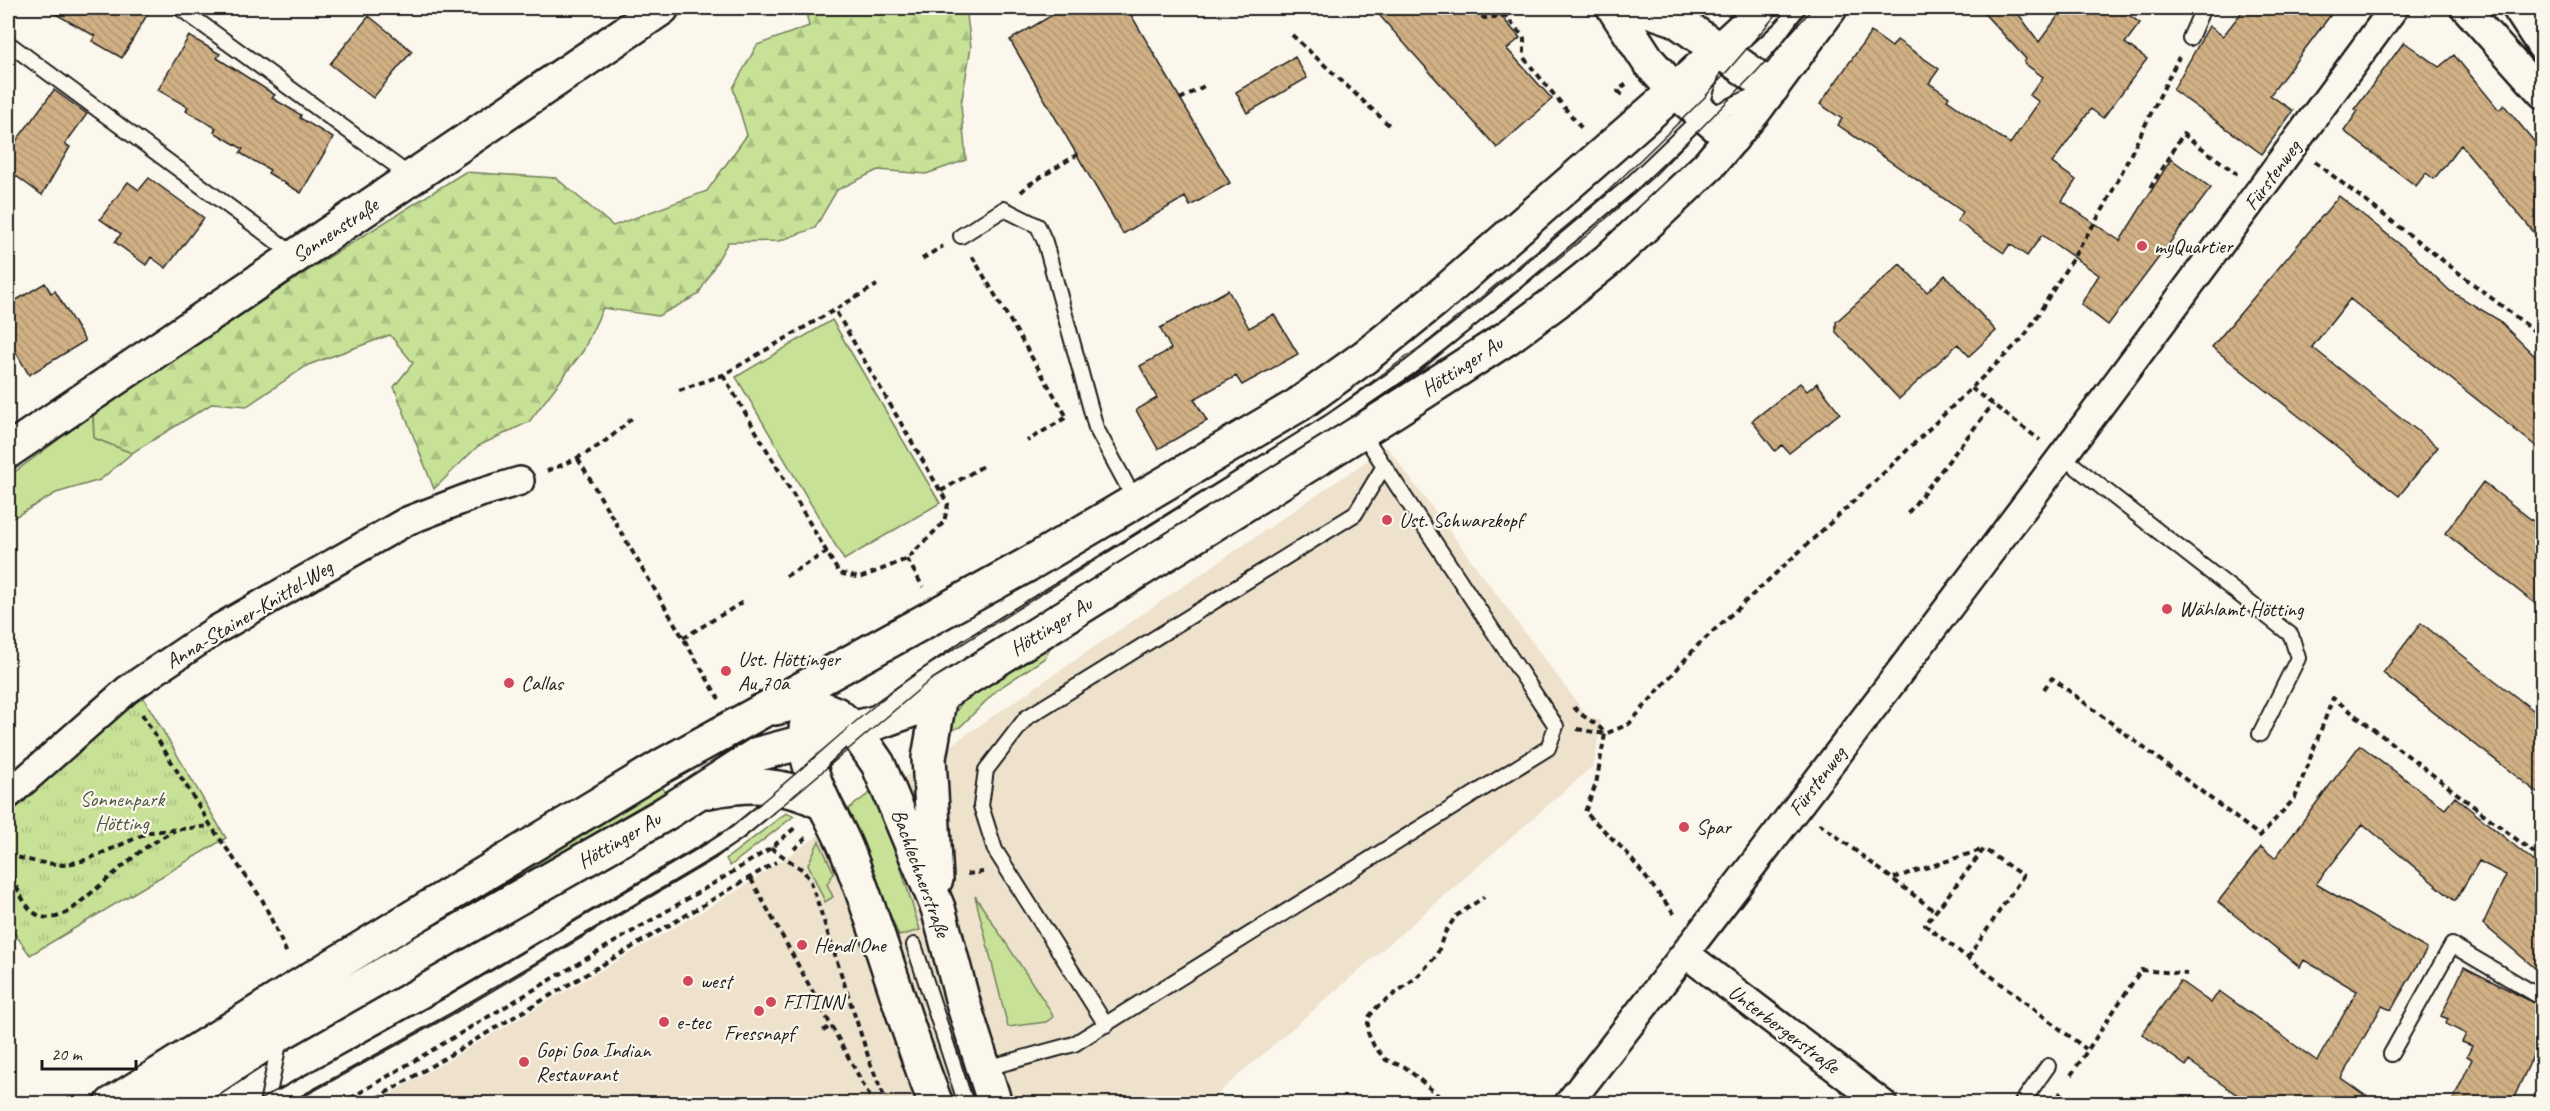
<svg xmlns="http://www.w3.org/2000/svg" width="2550" height="1111" viewBox="0 0 2550 1111" font-family="Caveat,sans-serif">
<style>
.built{fill:#eee2cd}
.grass{fill:#c7e197;stroke:#727e5a;stroke-width:1.5}
.forest{fill:url(#forest-firs);stroke:#727e5a;stroke-width:1.5}
.park{fill:url(#park-tufts);stroke:#727e5a;stroke-width:1.5}
.building{fill:url(#building-back-hatch);stroke:#1c1c1c;stroke-width:1.5}
.lines{fill:none;stroke-linecap:round;stroke-linejoin:round}
.lane-casing{stroke:#1c1c1c;stroke-width:18}
.street-casing{stroke:#1c1c1c;stroke-width:32}
.secondary-casing{stroke:#1c1c1c;stroke-width:38}
.primary-casing{stroke:#1c1c1c;stroke-width:38}
.path{stroke:#1c1c1c;stroke-width:4;stroke-dasharray:6 4.5;stroke-linecap:butt}
.lane{stroke:#fbf7ec;stroke-width:14}
.street{stroke:#fbf7ec;stroke-width:27}
.secondary{stroke:#fbf7ec;stroke-width:33}
.primary{stroke:#fbf7ec;stroke-width:33}
.tram{stroke:#1c1c1c;stroke-width:1.5}
.poi-dot{fill:#d1495b;stroke:#fbf7ec;stroke-width:2}
.labels{text-anchor:middle;dominant-baseline:central;stroke-width:4.5;stroke-linejoin:round;paint-order:stroke}
.street-label{font-size:21px;fill:#1c1c1c;stroke:#fbf7ec}
.poi-label{font-size:21px;fill:#1c1c1c;stroke:#fbf7ec;text-anchor:start}
.park-label{font-size:21px;fill:#4f5741;stroke:#fbf7ec}
</style>
<defs>
<pattern id="forest-firs" width="22" height="20" patternUnits="userSpaceOnUse" patternTransform="scale(1.5)"><rect width="22" height="20" fill="#c7e197"/><path d="M5 1l3.5 6h-7zM16 11l3.5 6h-7z" fill="#aac082"/></pattern>
<pattern id="park-tufts" width="24" height="20" patternUnits="userSpaceOnUse" patternTransform="scale(1.5)"><rect width="24" height="20" fill="#c7e197"/><path d="M3 7l-1-3M5 7V3M7 7l1-3M15 17l-1-3M17 17v-4M19 17l1-3" fill="none" stroke="#aac082"/></pattern>
<pattern id="building-back-hatch" width="6" height="6" patternUnits="userSpaceOnUse" patternTransform="scale(1.5)"><rect width="6" height="6" fill="#d0b084"/><path d="M-1 5l2 2M0 0l6 6M5-1l2 2" fill="none" stroke="#b29771"/></pattern>
</defs>
<rect width="100%" height="100%" fill="#fbf7ec"/>
<filter id="ink" filterUnits="userSpaceOnUse"><feTurbulence type="fractalNoise" baseFrequency=".0167" numOctaves="2"/><feDisplacementMap in="SourceGraphic" scale="12" xChannelSelector="R" yChannelSelector="G"/><feConvolveMatrix kernelMatrix="1 2 1 2 8 2 1 2 1" color-interpolation-filters="sRGB"/></filter>
<g filter="url(#ink)">
<path class="built" d="M1387 447 1587 716 1601 721 1594 765 1207 1103 373 1104 740 889Z"/>
<path class="grass" d="M832 320 940 503 844 560 736 377Z
M93 414 94 438 132 453 100 480 56 493 8 521V477Z
M1054 640 1045 658 998 689 960 727 947 732C961 684 1012 661 1054 640Z
M661 784 665 792 402 946 148 1103 134 1104Z
M871 792 896 852 920 930 899 936 847 810Z
M786 813 794 816 730 866 726 859Z
M819 841 834 873 827 884 833 897 825 902 808 864Z
M975 896 1050 1010 1053 1017 1046 1022 1008 1027Z"/>
<path class="forest" d="M805 8H966L971 47 961 105 966 160 926 174 878 170 837 190 815 228 779 241 728 242 698 295 658 316 603 308 583 351 529 422 478 446 434 489 394 387 413 363 390 335 308 365 247 406 213 403 132 453 94 438 93 414 315 266 465 172 556 178 613 226 707 191 747 135 733 88 757 45 809 26Z"/>
<path class="park" d="M142 695 226 838 30 955 8 924V810Z"/>
<path class="building" d="M45 8H151L122 58 92 41 95 36Z
M1064 8H1127L1230 183 1190 206 1185 197 1123 234 1010 40Z
M1373 8H1494L1520 38 1507 49 1552 99 1497 148Z
M1979 8H2014L2039 42 2064 8H2119L2140 23 2125 43 2147 59 2103 118 2091 109 2052 163 2076 180 2062 201 2120 241 2171 159 2211 188 2108 325 2081 304 2099 275 2042 235 2027 256 2010 244 2004 253 1957 221 1963 212 1838 125 1842 119 1820 104 1871 32 1892 47 1897 40 1939 69 1929 83 1949 97 1947 100 2010 144 2039 102 2030 95 2043 77 2024 63 2026 59Z
M2245 8H2336L2270 95 2293 111 2262 154 2173 90 2209 26 2223 36Z
M369 16 412 51 373 98 330 64Z
M189 36 220 54 217 58 275 95 272 98 301 115 300 118 333 138 301 193 268 173 270 170 240 153 243 149 214 132 216 128 186 111 188 107 158 90Z
M2404 42 2439 67 2454 55 2499 110 2504 105 2542 151V242L2461 145 2434 179 2426 173 2416 186 2344 131 2358 111 2355 109Z
M1295 57 1307 78 1247 113 1236 92Z
M54 90 87 114 65 144 70 147 42 195 8 170V152Z
M149 178 204 218 166 268 151 257 146 265 115 242 121 234 100 219 128 182 139 190Z
M2339 196 2412 254 2450 291 2497 319 2542 363V451L2350 299 2312 347 2438 447 2399 496 2212 347Z
M1900 264 1927 292 1945 275 1996 331 1969 356 1958 344 1899 399 1836 332V322Z
M45 283 51 293 55 291 85 341 29 375 8 338V305Z
M1228 290 1249 328 1274 314 1298 354 1242 385 1236 376 1194 399 1207 421 1158 449 1136 410 1157 398 1140 366 1171 349 1160 328Z
M1800 383 1807 391 1817 383 1840 413 1789 453 1782 445 1775 451 1752 421Z
M2483 482 2542 528V609L2445 533Z
M2421 623 2542 717V796L2383 673Z
M2360 745 2445 809 2455 797 2542 868V974L2483 924 2506 875 2479 861 2455 901 2363 824 2316 884 2427 949 2391 1010 2382 1006 2341 1078 2377 1104H2250L2189 1061 2186 1066 2142 1034 2180 981 2211 1003 2219 991 2317 1061 2357 991 2304 960 2300 967 2218 902 2261 847 2275 858Z
M2464 967 2542 1007V1036L2511 1104H2451L2472 1059 2467 1056 2472 1046 2462 1042 2466 1034 2446 1024 2448 1019 2441 1016Z"/>
<g class="lines">
<g class="lane-casing">
<path id="lane" d="M180 8 413 178
M2190 38 2203 8
M8 43 296 256
M1700 111 1714 66
M961 236 1004 209 1038 226 1045 242 1096 428 1136 502
M2063 457 2291 635 2298 658 2260 734
M877 711 966 648 1330 422 1410 367 1472 318 1628 187 1697 121 1757 94
M812 769 844 739
M914 945 966 1104
M1106 1025 995 850 981 806 986 770 1026 718 1355 514 1384 466
M2391 1054 2452 945 2542 998
M983 1069 1074 1044 1548 748 1556 726 1361 431
M267 1104 280 1038
M270 1104 449 1005 711 850 737 833 786 792
M2021 1104 2048 1066"/>
</g>
<g class="street-casing">
<path id="street" d="M2465 8 2542 94
M2516 8 2542 48
M8 795 127 690 216 630 407 521 480 493 520 481
M1686 954 1883 1104
M1568 1104C1850 743 2124 376 2394 8"/>
</g>
<g class="secondary-casing">
<path id="secondary" d="M1614 8 1649 62 1675 91 1732 138
M1642 8 1675 19 1772 88
M8 451 662 8"/>
</g>
<g class="primary-casing">
<path id="primary" d="M775 708 792 704 814 705 836 714 854 729 878 764 938 908 964 1006 995 1104
M808 719C803 736 806 752 811 769 818 798 835 821 846 848 880 931 902 1020 936 1104
M708 791C750 783 784 783 823 803
M936 879 929 758 940 695
M112 1104 301 985 662 766 1027 565 1298 405 1366 356 1446 291 1675 91 1765 8
M173 1104 281 1033 663 815 758 754 878 722 912 710 940 695 1394 411 1507 338 1557 301 1608 260 1708 166 1754 111 1830 8"/>
</g>
<path class="path" d="M1475 8 1484 18 1506 16 1524 38V58L1583 130
M1292 35 1389 125
M1622 95 1618 91 1626 84
M1180 99 1204 86
M2315 162 2542 337
M2153 187 2151 186 2183 134 2237 174
M1021 192 1030 184 1078 154
M972 256 1067 417 1027 441
M922 259 943 246
M723 375 839 573 860 578 907 559 944 522 948 504 835 310
M1971 388 2040 440
M679 390 723 375 877 285
M578 459 719 699
M547 471C584 457 606 444 634 416
M941 491 983 466
M1908 513 1993 404
M907 559 923 587
M786 576 827 552
M683 638 743 602
M2044 689 2052 678 2260 836 2295 798 2333 698 2542 859
M1574 707C1583 719 1598 722 1605 734L1596 784 1585 812 1626 852 1676 916
M142 714 211 826 263 901 288 956
M1577 729 1605 734 1629 724 1697 646 1865 491 2024 337 2105 206 2179 57
M1819 823 1936 912
M771 848 803 870 811 882 871 1065 887 1104
M794 849 807 837
M8 855 37 862 63 865 86 860 150 832 211 826
M8 867C20 894 31 934 70 911L143 849 175 830
M967 874 983 872
M1894 878 1984 849
M751 879 874 1104
M1968 958 2023 876 1984 849 1925 925 2086 1049
M823 1031 831 1026
M2071 1075 2141 970 2187 974
M341 1104 726 876 771 848 797 826
M367 1104 776 862
M1448 1104 1405 1067 1386 1060 1374 1046 1368 1033V1018L1377 1007 1417 977 1437 955 1444 934 1456 916 1484 897
M2054 1104 2061 1092"/>
<use href="#lane" class="lane"/>
<use href="#street" class="street"/>
<use href="#secondary" class="secondary"/>
<use href="#primary" class="primary"/>
<path class="tram" d="M252 1104 445 997 726 830C792 782 849 722 916 673L1326 415 1431 339 1605 194 1704 98 1782 8
M290 1104 455 1013 716 858 757 827 929 681 1346 420 1420 371 1591 232 1653 177 1757 71 1813 8"/>
</g>
</g>
<g class="poi-dot">
<circle cx="2142" cy="246" r="6"/>
<circle cx="1387" cy="520" r="6"/>
<circle cx="2167" cy="609" r="6"/>
<circle cx="726" cy="671" r="6"/>
<circle cx="509" cy="683" r="6"/>
<circle cx="1684" cy="827" r="6"/>
<circle cx="802" cy="945" r="6"/>
<circle cx="688" cy="981" r="6"/>
<circle cx="771" cy="1002" r="6"/>
<circle cx="759" cy="1011" r="6"/>
<circle cx="664" cy="1022" r="6"/>
<circle cx="524" cy="1062" r="6"/>
</g>
<g class="labels">
<g class="street-label">
<text transform="translate(2272 175) rotate(-54)">Fürstenweg</text>
<text transform="translate(335 230) rotate(-34)">Sonnenstraße</text>
<text transform="translate(1462 366) rotate(-33)">Höttinger Au</text>
<text transform="translate(249 614) rotate(-31)">Anna-Stainer-Knittel-Weg</text>
<text transform="translate(1051 626) rotate(-32)">Höttinger Au</text>
<text transform="translate(1817 781) rotate(-53)">Fürstenweg</text>
<text transform="translate(619 840) rotate(-30)">Höttinger Au</text>
<text transform="translate(921 873) rotate(70)">Bachlechnerstraße</text>
<text transform="translate(1784 1029) rotate(37)">Unterbergerstraße</text>
</g>
<g class="poi-label">
<text x="2154" y="246">myQuartier</text>
<text x="1399" y="520">Ust. Schwarzkopf</text>
<text x="2179" y="609">Wählamt Hötting</text>
<text x="738" y="659">Ust. Höttinger<tspan x="738" dy="24">Au 70a</tspan></text>
<text x="521" y="683">Callas</text>
<text x="1696" y="827">Spar</text>
<text x="814" y="945">Hendl One</text>
<text x="700" y="981">west</text>
<text x="783" y="1002">FITINN</text>
<text x="676" y="1022">e-tec</text>
<text x="759" y="1033" text-anchor="middle">Fressnapf</text>
<text x="536" y="1050">Gopi Goa Indian<tspan x="536" dy="24">Restaurant</tspan></text>
</g>
<g class="park-label">
<text x="122" y="799">Sonnenpark<tspan x="122" dy="24">Hötting</tspan></text>
</g>
</g>
<rect width="2550" height="1111" fill="none" stroke="#fbf7ec" stroke-width="30"/>
<rect x="15" y="15" width="2520" height="1081" fill="none" stroke="#1c1c1c" stroke-width="2" filter="url(#ink)"/>
<path d="M42 1060v9h94v-9" fill="none" stroke="#1c1c1c" stroke-width="3"/>
<text x="51" y="1060" font-size="18" fill="#1c1c1c" stroke="#fbf7ec" stroke-width="4.5" paint-order="stroke">20 m</text>
</svg>
